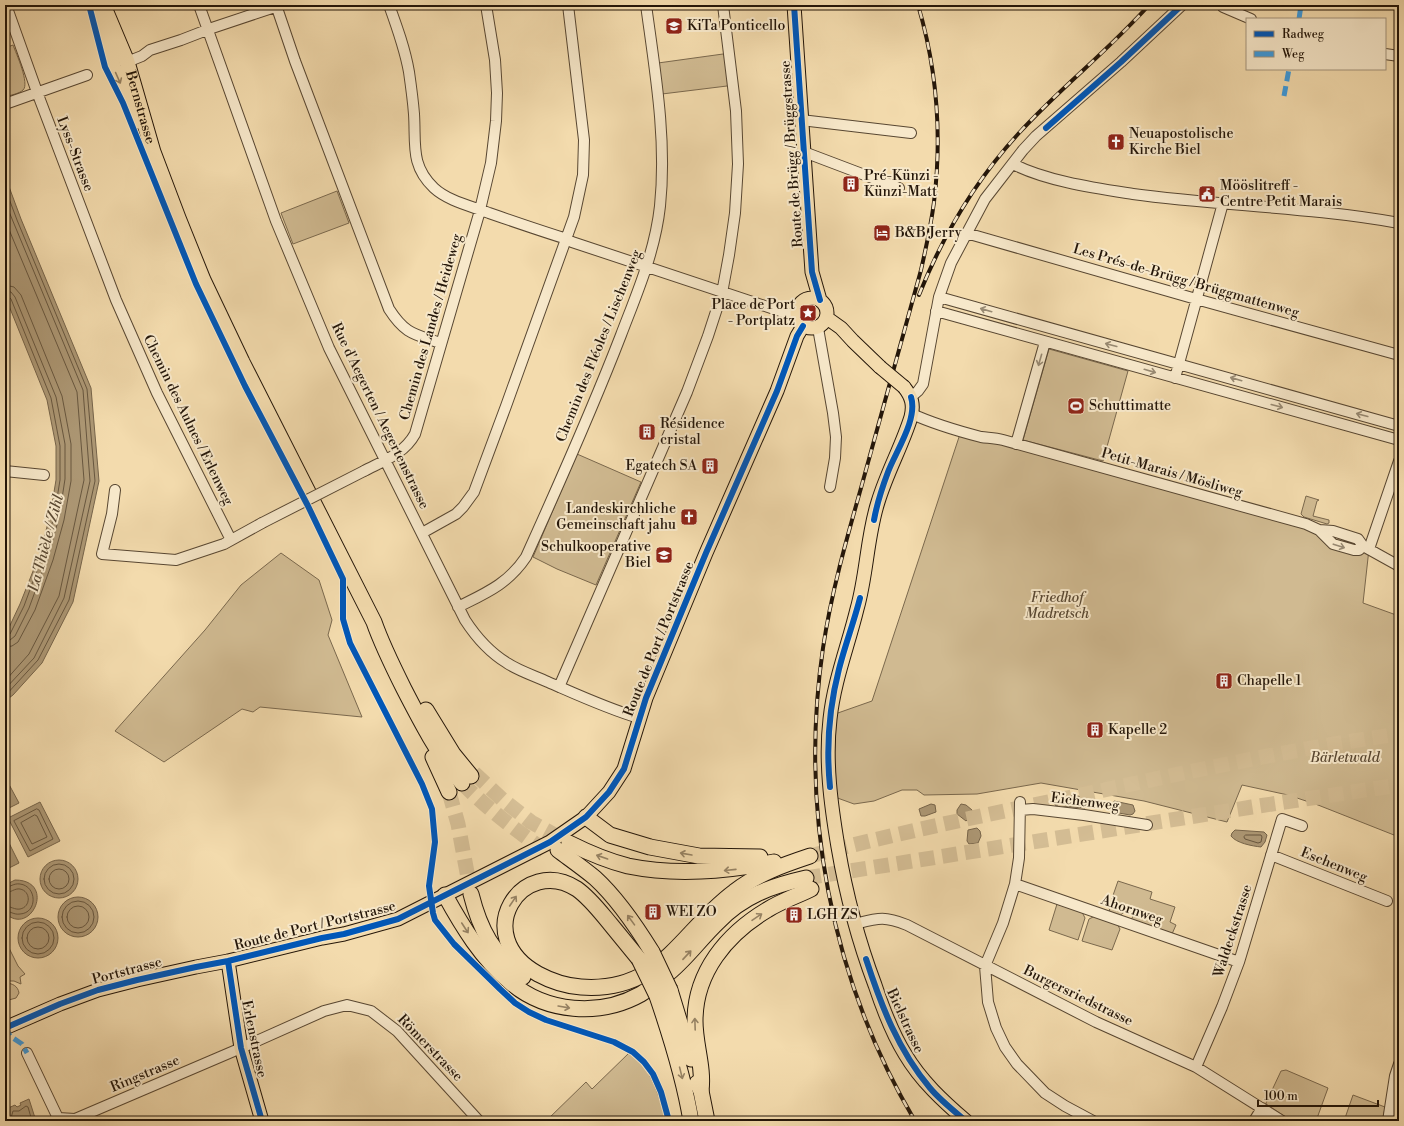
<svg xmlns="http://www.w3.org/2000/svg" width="1404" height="1126" viewBox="0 0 1404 1126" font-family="'Libre Bodoni',serif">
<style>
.green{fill:#d0ba91;stroke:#7a684d}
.water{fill:#ad9875;stroke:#76644a}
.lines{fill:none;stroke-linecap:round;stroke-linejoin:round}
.shore{stroke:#68573f;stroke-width:1}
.highway-tunnel{stroke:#d4bd94;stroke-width:15;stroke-dasharray:15 8;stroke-linecap:butt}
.minor-casing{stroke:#584732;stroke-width:12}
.major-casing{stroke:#241609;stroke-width:15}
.highway-casing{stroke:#241609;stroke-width:17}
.minor{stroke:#f7e8ca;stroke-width:10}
.major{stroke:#f3dbad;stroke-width:13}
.highway{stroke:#f3dbad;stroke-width:15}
.rail-casing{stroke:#241609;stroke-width:4}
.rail{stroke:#f7e8ca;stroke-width:2.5;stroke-dasharray:8;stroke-linecap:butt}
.minor-bridge-casing{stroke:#584732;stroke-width:12;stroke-linecap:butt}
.major-bridge-casing{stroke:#241609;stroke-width:15;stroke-linecap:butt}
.highway-bridge-casing{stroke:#241609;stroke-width:17;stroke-linecap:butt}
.minor-bridge{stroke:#f7e8ca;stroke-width:10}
.major-bridge{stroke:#f3dbad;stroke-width:13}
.highway-bridge{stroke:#f3dbad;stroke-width:15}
.quiet{stroke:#3c9add;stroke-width:5;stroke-dasharray:10 5;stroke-linecap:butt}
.cycleway-casing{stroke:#f7e8ca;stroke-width:8}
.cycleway{stroke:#0057b8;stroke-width:6}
.oneway{stroke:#968263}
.oneway2{stroke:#988a73}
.labels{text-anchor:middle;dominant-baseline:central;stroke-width:4;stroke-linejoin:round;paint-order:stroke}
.poi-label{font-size:14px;fill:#241609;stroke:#f7e8ca;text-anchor:start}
.street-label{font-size:14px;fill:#241609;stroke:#f7e8ca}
.park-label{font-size:14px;font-style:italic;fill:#584732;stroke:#f7e8ca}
.water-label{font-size:15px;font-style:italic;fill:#5b4a34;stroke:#f7e8ca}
</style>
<rect width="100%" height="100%" fill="#f3dbad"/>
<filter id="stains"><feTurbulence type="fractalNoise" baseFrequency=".005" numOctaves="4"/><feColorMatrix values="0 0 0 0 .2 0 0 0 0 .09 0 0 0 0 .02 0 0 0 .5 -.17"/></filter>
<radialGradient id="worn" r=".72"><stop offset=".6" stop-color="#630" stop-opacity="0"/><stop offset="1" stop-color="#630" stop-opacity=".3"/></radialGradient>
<path class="green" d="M13 45C16 53 30 84 23 90 19 94 10 95 5 97V48Z
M723 54 726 56 729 83 727 86 662 94 658 63Z
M337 191 349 223 293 244 281 213Z
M1049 349 1128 371 1103 461 1023 440Z
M961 431 1306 524 1327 538 1369 549 1363 603 1399 616V837L1318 805 1288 795 1242 785 1227 822 1144 801 1041 783 977 794 924 795 917 790H902L874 801 854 804 832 796 835 714 872 701Z
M577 454 641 482 596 585 557 569 533 557Z
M1306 496 1319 500 1317 501 1313 516 1329 520V523L1327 524 1304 517 1301 514Z
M281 553 319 580 332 620 328 635 362 717 260 707 253 712 242 709 164 762 115 731 205 630 241 585Z
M1118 881 1152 892 1150 899 1175 907 1170 922 1176 925 1172 934 1131 920 1134 914C1128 912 1124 910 1120 916L1110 913 1109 907Z
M1057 904 1082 912 1085 918 1078 940 1049 930Z
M1095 916 1117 924 1120 929 1112 950 1082 941 1089 919Z
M5 940 18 966 25 974 20 977 21 984 14 981H5Z
M5 983C12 983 18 986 19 993L16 998 5 1001Z
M630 1052C652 1069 659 1096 666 1121H546L586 1082 592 1089Z
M1286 1070 1328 1088 1316 1121H1292L1266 1104V1103L1281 1071Z
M1353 1095 1385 1107 1383 1121H1344Z"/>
<path class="water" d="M5 176 21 219 91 388 99 481 73 602 42 663 13 695 5 701V636L20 604 39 556 50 516 56 480V446L47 400 5 296Z
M5 777 19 803 5 810Z
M1056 794 1086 797 1088 803 1085 808 1056 806C1053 802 1053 797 1056 794Z
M1114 801 1133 805 1135 811 1133 814 1130 815 1113 812 1111 808Z
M40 802 60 841 28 857 8 818Z
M931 804 935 805 936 812 925 816H921L919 809Z
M961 804 966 805 972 810 973 815 966 821 957 814V810Z
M977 828 980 831 981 836 978 843 969 844 967 841 968 830Z
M1235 830 1264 832 1267 835 1265 842 1261 847C1252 846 1236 843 1231 836L1232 833Z
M5 835 19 863 5 870Z
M40 879a19 19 0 1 1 38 0a19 19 0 1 1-38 0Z
M15 880C57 880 31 938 5 913V885Z
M58 917a20 20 0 1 1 40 0a20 20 0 1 1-40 0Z
M18 938a20 20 0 1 1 40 0a20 20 0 1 1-40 0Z
M29 1099 36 1121H5V1116L7 1117 8 1116 6 1109 15 1105 17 1107 21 1105 20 1103Z"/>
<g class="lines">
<path class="shore" d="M5 188 17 220 87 389 95 481 69 600 38 660 5 696
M5 202 83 390 90 481 64 598 34 658 5 689
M5 220 77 392 84 480 59 596 29 654 5 681
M5 285 14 287 21 295 62 396 71 444V481L64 520 53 560 35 610 18 642 12 646 5 647
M5 291 11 292 15 297 56 397 65 444V479L59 518 47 559 29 608 15 636 10 640 5 641
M5 296H8L11 299 51 398 60 446V480L54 517 42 557 24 606 10 634 5 636
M1060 798 1082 800 1084 802 1081 804 1059 802 1058 800Z
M37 809 39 810 53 839 30 851 14 821Z
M35 815 37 816 47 837 32 844 21 823Z
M1246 835H1261L1262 837 1261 842 1258 843 1245 839 1244 837Z
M44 879a15 15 0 1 1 30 0a15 15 0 1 1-30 0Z
M49 879a10 10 0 1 1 20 0a10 10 0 1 1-20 0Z
M5 888C10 887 14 883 20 884 37 886 38 913 20 914 14 915 10 911 5 911
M5 893C10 893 15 888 20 889 31 891 31 907 20 909 15 910 10 906 5 906
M62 917a16 16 0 1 1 32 0a16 16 0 1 1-32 0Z
M67 917a11 11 0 1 1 22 0a11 11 0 1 1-22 0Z
M22 938a16 16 0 1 1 32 0a16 16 0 1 1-32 0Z
M27 938a11 11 0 1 1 22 0a11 11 0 1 1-22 0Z
M8 1121 11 1118 13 1111H19L26 1106 28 1107 32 1121"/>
<path class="highway-tunnel" d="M474 773 503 800 531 822 569 843
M462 783C489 810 518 832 550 854
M449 792 458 824 471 894
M810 856C900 832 991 814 1081 795 1187 772 1292 749 1399 734
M806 878 1252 807 1399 785"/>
<g class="minor-casing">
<path id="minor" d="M6 5 37 92 116 300 157 393 231 540
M199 5 276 221 329 348 465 620C476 637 489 652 507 663 519 671 535 676 548 682 578 695 608 709 639 718
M276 5 295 61 389 309C405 334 414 334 440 343
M389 5C397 27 405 49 409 72 411 86 413 101 414 114 416 144 410 165 434 188 448 201 471 206 489 213 515 222 541 231 567 239L572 242 792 315H797
M1223 7 1251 19
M1385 54 1399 56
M127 62 142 56 150 50 181 40 212 28 281 5
M5 104 87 75
M801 120 911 133
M804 152 899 188
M1013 164C1046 181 1095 188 1133 194 1221 206 1311 207 1399 223
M966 233 1196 299 1399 355
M939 297 1399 426
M936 311 1399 440
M818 328 833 413 836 437 835 458 830 487
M1175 378 1223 203
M911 397 918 391 923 384 939 297 951 263 985 199 1023 150 1036 136 1121 62 1182 5
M912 414C934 424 958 431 981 437 988 438 995 438 1003 440L1306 524 1319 530 1333 544 1354 550H1359L1363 546
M1016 444 1045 342
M5 471 44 475
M364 471C383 461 404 454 415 434L479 214 491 163 496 121 497 93 495 60 486 5
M115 490 112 514 102 554 176 560 224 544 262 523
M1319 530 1333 531 1358 539 1363 546 1399 566
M422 533 456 514 463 507 474 492 506 406 574 217 583 175 584 140 568 5
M1369 549 1399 461
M458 607C486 593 508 584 526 557 559 484 592 410 621 335 637 293 655 252 660 206 667 139 655 71 646 5
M559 687 687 392 708 336 722 293 729 255 735 213 738 164 736 111 723 5
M1020 802 1019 858 1015 884 1003 923 985 966 988 1002 996 1028 1005 1047 1017 1064 1045 1093 1065 1106 1093 1121
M1020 810 1033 809 1084 815 1147 825
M1271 855 1387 901
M1015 884 1239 962
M855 924C879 918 884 916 907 925L1096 1022 1196 1067 1282 1121
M27 1053 58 1118 75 1119 241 1048 324 1011 347 1005 371 1011 397 1031 479 1121
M1196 1067 1222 1007 1239 962 1282 819 1302 826
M1254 1121 1262 1108
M1388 1121 1395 1076 1399 1064"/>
</g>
<g class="major-casing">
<path id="major" d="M794 5 812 272 820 300
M797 313a15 15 0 1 1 30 0a15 15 0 1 1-30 0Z
M827 318 841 328 853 341 880 367
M904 387C912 397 914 405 911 417 902 446 887 472 878 502 867 536 867 574 857 609 848 646 834 681 830 719 825 762 831 805 838 847 846 894 858 940 875 985 883 1009 892 1033 905 1054 921 1081 943 1101 966 1121
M228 961 241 1048 262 1121
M5 1028 60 1004 98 990 137 980 196 967 228 961 322 938 344 934 398 919 550 842 586 817 609 792 624 769 646 698 706 553 777 391 797 336 803 326"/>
</g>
<g class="highway-casing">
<g id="highway">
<path id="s1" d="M103 5 127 62 153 152 178 218 203 280 242 362 374 622C382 645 393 667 404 689 421 722 438 755 462 783"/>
<path d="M97 8 105 41 114 69 138 121"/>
<path d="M426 710 453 754 471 776"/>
<path d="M433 757 449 792"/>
<path d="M586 817 610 835 650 847 699 856 760 857"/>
<path d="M569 843C587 852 608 861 628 866 677 876 725 871 774 862"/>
<path d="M558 850C570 859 583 868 595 878 618 899 636 926 652 952"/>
<path d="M471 894C480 930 493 954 523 977"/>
<path d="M445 895C462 926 482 959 510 982 546 1013 600 1017 641 994 649 989 658 982 665 976 685 961 700 939 718 922 743 896 771 886 806 878"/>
<path d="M639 959C630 948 621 937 612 926 601 913 591 899 577 889 523 854 468 935 538 974 551 981 566 986 581 987 661 993 680 932 734 892 757 874 783 865 810 856"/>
<path d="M670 990 691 1059"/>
<path d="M657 996C671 1037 684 1078 691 1121"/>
<path d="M697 1083 701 1091 707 1121"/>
<path d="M701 1091C704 1067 695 1045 695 1021 695 972 727 934 767 910 781 901 797 896 811 889"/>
</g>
</g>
<use href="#minor" class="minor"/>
<use href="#major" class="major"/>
<use href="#highway" class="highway"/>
<g class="rail-casing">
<path id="rail" d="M919 295C943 235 975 181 1019 133 1060 88 1108 51 1149 5
M915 1121C831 979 799 811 823 648 831 594 846 541 861 488 881 416 901 343 921 270 926 248 931 225 934 202 942 136 937 69 918 5"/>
</g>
<use href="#rail" class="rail"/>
<g class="minor-bridge-casing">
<path id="minor-bridge" d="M262 523 364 471"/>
</g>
<g class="major-bridge-casing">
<path id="major-bridge" d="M880 367 904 387"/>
</g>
<g class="highway-bridge-casing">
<path id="highway-bridge" d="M652 952 670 990
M639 959 657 996"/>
</g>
<use href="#minor-bridge" class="minor-bridge"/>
<use href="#major-bridge" class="major-bridge"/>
<use href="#highway-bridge" class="highway-bridge"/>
<path class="quiet" d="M1299 19 1301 5
M1284 96 1289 69
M5 1027 10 1036 22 1044 27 1053
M55 1121 58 1118"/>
<g class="cycleway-casing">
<path id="cycleway" d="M89 5 105 67 123 103 196 284 245 386 308 506 343 579V619L350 643 422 784 432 809 435 842 429 886 433 913 435 920 454 944 500 989 515 1003 529 1012 546 1020 614 1042 633 1052 644 1062 653 1074 661 1092 669 1121
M794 5 812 272 820 300
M1046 128 1121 62 1182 5
M874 520C877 503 882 488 888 472 896 451 918 419 911 397
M830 787C826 747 829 708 839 669 845 645 854 622 860 598
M866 959C881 1005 898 1050 930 1088 940 1100 954 1111 966 1121
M228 961 241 1048 262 1121
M5 1028 60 1004 98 990 137 980 196 967 228 961 322 938 344 934 398 919 550 842 586 817 609 792 624 769 646 698 706 553 777 391 797 336 803 326"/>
</g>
<use href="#cycleway" class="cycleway"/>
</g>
<defs><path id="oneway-shaft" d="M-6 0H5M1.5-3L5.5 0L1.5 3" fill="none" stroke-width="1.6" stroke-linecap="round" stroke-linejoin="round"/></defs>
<g class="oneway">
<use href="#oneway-shaft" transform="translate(118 78) rotate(66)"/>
<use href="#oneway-shaft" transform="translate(686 854) rotate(-170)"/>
<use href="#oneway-shaft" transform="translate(602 857) rotate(-161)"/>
<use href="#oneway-shaft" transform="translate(730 870) rotate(174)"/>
<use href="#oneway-shaft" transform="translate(513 901) rotate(-56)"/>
<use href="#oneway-shaft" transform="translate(757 917) rotate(-34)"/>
<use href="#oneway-shaft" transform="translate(631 920) rotate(-126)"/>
<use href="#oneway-shaft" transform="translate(465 928) rotate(57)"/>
<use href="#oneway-shaft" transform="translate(687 955) rotate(-47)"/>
<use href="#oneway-shaft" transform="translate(564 1007) rotate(10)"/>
<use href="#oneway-shaft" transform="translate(695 1024) rotate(-92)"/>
<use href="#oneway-shaft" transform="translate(681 1073) rotate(76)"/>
</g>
<g class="oneway2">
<use href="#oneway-shaft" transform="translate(986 310) rotate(-164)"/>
<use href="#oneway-shaft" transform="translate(1111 345) rotate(-165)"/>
<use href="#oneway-shaft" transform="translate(1040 360) rotate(106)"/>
<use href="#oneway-shaft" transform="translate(1150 371) rotate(16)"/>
<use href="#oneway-shaft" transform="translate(1236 379) rotate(-164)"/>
<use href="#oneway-shaft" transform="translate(1277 406) rotate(15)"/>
<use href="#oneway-shaft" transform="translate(1362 415) rotate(-165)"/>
<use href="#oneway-shaft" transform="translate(1339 546) rotate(18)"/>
</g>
<defs>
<g id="school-square" transform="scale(0.9)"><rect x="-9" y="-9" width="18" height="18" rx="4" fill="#8f2418" stroke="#f7e8ca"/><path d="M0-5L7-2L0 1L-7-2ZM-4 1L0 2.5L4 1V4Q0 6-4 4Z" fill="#fff"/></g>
<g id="church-square" transform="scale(0.9)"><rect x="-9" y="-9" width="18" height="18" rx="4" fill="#8f2418" stroke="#f7e8ca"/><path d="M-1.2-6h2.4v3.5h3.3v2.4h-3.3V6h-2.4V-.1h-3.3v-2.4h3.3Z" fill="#fff"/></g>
<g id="building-square" transform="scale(0.9)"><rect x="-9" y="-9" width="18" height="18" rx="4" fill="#8f2418" stroke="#f7e8ca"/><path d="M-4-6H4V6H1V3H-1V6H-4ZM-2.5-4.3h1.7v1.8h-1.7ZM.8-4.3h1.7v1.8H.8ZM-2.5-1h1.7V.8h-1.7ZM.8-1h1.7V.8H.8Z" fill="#fff"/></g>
<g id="civic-square" transform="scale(0.9)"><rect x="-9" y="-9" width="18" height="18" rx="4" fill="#8f2418" stroke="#f7e8ca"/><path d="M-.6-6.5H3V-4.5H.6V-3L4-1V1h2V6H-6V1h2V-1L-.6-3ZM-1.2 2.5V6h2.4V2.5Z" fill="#fff"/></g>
<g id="hotel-square" transform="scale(0.9)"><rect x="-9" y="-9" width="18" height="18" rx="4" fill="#8f2418" stroke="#f7e8ca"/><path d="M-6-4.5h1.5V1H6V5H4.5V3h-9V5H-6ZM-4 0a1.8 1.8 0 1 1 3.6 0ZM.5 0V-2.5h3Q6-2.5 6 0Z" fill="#fff"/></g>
<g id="sight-square" transform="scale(0.9)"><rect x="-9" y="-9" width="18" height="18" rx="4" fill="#8f2418" stroke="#f7e8ca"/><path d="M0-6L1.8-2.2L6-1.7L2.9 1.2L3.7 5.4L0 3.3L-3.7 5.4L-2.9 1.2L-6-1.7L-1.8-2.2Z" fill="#fff"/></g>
<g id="stadium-square" transform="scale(0.9)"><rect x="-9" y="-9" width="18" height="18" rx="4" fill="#8f2418" stroke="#f7e8ca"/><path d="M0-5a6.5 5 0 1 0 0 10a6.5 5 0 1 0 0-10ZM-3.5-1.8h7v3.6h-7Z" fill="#fff"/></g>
</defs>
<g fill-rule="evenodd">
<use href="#school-square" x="674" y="26"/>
<use href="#church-square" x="1116" y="142"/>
<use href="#building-square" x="851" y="184"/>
<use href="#civic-square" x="1207" y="194"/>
<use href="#hotel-square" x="882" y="233"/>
<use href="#sight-square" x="808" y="313"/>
<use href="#stadium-square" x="1076" y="406"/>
<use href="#building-square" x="647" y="432"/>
<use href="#building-square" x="710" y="466"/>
<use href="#church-square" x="689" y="517"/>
<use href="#school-square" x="664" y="555"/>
<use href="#building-square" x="1224" y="681"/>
<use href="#building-square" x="1095" y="730"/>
<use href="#building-square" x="653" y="912"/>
<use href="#building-square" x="794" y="915"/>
</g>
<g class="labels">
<g class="poi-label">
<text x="687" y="26">KiTa Ponticello</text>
<text x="1129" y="134">Neuapostolische<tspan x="1129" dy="16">Kirche Biel</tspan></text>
<text x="864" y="176">Pré-Künzi -<tspan x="864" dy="16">Künzi-Matt</tspan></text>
<text x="1220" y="186">Mööslitreff -<tspan x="1220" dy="16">Centre Petit Marais</tspan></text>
<text x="895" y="233">B&amp;B Jerry</text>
<text x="795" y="305" text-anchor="end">Place de Port<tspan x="795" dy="16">- Portplatz</tspan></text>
<text x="1089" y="406">Schuttimatte</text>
<text x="660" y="424">Résidence<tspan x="660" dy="16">cristal</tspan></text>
<text x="697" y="466" text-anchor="end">Egatech SA</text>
<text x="676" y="509" text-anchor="end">Landeskirchliche<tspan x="676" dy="16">Gemeinschaft jahu</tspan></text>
<text x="651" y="547" text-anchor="end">Schulkooperative<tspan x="651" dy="16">Biel</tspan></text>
<text x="1237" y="681">Chapelle 1</text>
<text x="1108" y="730">Kapelle 2</text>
<text x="666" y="912">WEI ZO</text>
<text x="807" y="915">LGH ZS</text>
</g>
<g class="street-label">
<text stroke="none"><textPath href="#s1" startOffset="109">Bernstrasse</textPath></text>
<text transform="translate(75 154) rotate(69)">Lyss-Strasse</text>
<text transform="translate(792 154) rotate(-94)">Route de Brügg / Brüggstrasse</text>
<text transform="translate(1186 281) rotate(16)">Les Prés-de-Brügg / Brüggmattenweg</text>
<text transform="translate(431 327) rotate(-74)">Chemin des Landes / Heideweg</text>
<text transform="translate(599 346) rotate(-68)">Chemin des Fléoles / Lischenweg</text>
<text transform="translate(380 416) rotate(64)">Rue d'Aegerten / Aegertenstrasse</text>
<text transform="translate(188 420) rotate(64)">Chemin des Aulnes / Erlenweg</text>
<text transform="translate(1172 473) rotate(16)">Petit-Marais / Mösliweg</text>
<text transform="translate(659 639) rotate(-68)">Route de Port / Portstrasse</text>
<text transform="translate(1085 802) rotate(7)">Eichenweg</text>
<text transform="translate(1334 865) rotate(22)">Eschenweg</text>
<text transform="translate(1132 910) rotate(19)">Ahornweg</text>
<text transform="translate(315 926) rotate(-14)">Route de Port / Portstrasse</text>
<text transform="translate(1233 931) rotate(-72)">Waldeckstrasse</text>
<text transform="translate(127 971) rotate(-15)">Portstrasse</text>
<text transform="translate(1078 996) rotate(26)">Burgersriedstrasse</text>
<text transform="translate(905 1021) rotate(65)">Bielstrasse</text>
<text transform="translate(254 1039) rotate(78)">Erlenstrasse</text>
<text transform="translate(430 1048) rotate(46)">Römerstrasse</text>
<text transform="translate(145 1074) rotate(-23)">Ringstrasse</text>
</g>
<g class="park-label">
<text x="1057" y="598">Friedhof<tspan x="1057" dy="16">Madretsch</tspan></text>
<text x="1345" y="758">Bärletwald</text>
</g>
<g class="water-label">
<text transform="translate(46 543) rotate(-75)">La Thièle / Zihl</text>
</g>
</g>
<rect width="1404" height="1126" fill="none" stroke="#f3dbad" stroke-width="20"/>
<rect x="6" y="6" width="1392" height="1114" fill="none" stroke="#241609" stroke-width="2"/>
<rect x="10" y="10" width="1384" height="1106" fill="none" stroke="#241609"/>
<rect x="1246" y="18" width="140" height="52" fill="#f7e8ca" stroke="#a3947d"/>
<rect x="1254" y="31" width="20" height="6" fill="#0057b8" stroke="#a3947d"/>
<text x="1282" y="38" font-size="12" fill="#241609">Radweg</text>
<rect x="1254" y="51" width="20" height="6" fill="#3c9add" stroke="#a3947d"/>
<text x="1282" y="58" font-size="12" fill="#241609">Weg</text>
<path d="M1258 1100v6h120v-6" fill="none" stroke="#241609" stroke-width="2"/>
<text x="1264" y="1100" font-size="12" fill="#241609" stroke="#f7e8ca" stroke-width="3" paint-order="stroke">100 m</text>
<rect width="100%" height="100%" filter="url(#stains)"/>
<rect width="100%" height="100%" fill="url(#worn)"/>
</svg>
